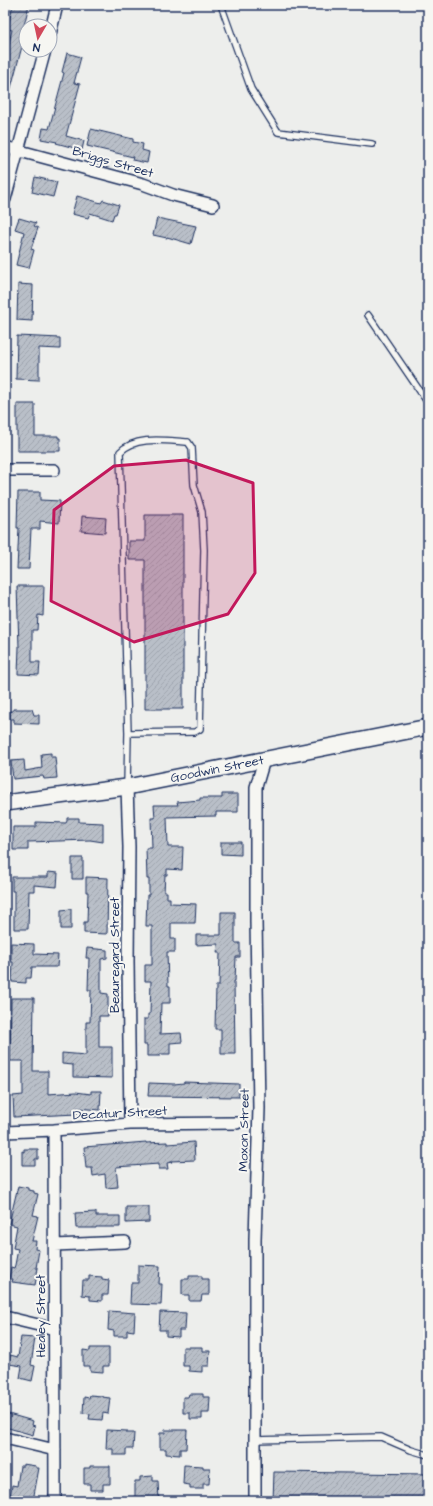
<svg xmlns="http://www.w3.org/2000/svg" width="433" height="1506" viewBox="0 0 433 1506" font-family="'Architects Daughter',sans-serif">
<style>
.building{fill:url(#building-hatch);stroke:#1b2f5e}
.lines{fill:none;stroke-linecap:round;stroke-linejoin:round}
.service-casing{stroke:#1b2f5e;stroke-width:8}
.minor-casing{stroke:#1b2f5e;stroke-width:14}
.secondary-casing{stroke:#1b2f5e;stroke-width:18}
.service{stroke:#f6f6f2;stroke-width:5.5}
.minor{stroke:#f6f6f2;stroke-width:11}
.secondary{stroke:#f6f6f2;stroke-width:15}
.marked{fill:#c2185b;fill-opacity:0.2;stroke:#c2185b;stroke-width:3;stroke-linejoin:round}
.labels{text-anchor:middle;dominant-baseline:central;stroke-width:4;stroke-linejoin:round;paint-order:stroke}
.street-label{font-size:13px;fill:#1b2f5e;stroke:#f6f6f2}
</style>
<defs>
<pattern id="building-hatch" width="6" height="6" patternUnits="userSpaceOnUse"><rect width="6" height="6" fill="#b9bfc8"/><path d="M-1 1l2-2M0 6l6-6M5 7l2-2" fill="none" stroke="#9ea4ae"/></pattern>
</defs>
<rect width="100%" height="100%" fill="#edeeec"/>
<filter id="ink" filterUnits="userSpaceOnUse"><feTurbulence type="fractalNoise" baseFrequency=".025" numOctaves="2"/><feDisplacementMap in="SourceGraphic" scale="8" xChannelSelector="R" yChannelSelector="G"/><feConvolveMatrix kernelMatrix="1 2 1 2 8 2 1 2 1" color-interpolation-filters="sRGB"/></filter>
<g filter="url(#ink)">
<path class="building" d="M13 5H29L21 38 24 39 8 99H5V60L12 30 7 29Z
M67 53 81 57 74 83 80 84 66 136 84 141 82 150 56 143 57 142 41 139 43 128 49 129 64 73 62 72Z
M91 129 133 139V142L143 144 142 150 149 152 147 163 132 160 133 157 87 146Z
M35 177 57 182 53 197 32 192Z
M77 196 101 203 103 200 119 205 116 214H114L112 220 90 213 88 218 72 214Z
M19 218 36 223 34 226 38 228 31 249 34 250 29 268 16 265 24 232 15 229Z
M157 218 196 226 191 244 167 237V238L153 235Z
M18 284 33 285 32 321 17 320Z
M17 336 60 338V349L39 348V380L16 379Z
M17 404H35V436H58V438H60V451H17Z
M18 492H40V500L60 501 59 523 40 521V529H31L29 569H17L19 528H17Z
M145 515H183V709H145V560H129V541H145Z
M82 516 106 518 105 533 81 531Z
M17 586H44L43 616 38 615 37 630H32V662H40L39 675 18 674 19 647Z
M13 709H32L34 715H39V724L14 723V719H10V711H13Z
M51 753V757H55L57 778 44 779 43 776 13 779 11 761 24 760 25 771 42 768 41 754Z
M222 794H238V812H216V816L167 817 168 847H183L182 870 167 869V875H165L164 892H167V898H170V903L196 904 195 923H171V939H175V952H167L168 986H170V1003H161L160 1034 181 1033 182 1042 170 1043V1054H160V1056H147V1045H144V1019H148V1014H150L151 981H145V965H152V926H146L147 895H149V879H147L146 848H152L151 818H155L154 805H178L177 802 200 800V798H222Z
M67 818H79V822L103 823V842L90 840 28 842V850H13V827H36V822L66 823 67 821Z
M221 842H241V855L221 854Z
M72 858H83V879H72Z
M48 872 58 873 57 887 34 885V891H29L28 929H14V891H12V877H48Z
M86 877 108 878 107 934 84 933V922H87L88 892H86Z
M71 909V929H61V910Z
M221 912H235V943H240V957H236L235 981H234L235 1054H221V1029H215L216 986H219L220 953H217L218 944 196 945V935H221Z
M11 943 34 944V954L58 955 57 967H32L31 978H26V983L12 982 13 962H11Z
M87 948 107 950V958L101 959V993L108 994V1016H99V1047H112V1078L73 1077V1065L62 1064V1053L86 1055V1022H90L91 990H88L89 958H86Z
M11 998H34L33 1071H48V1094L76 1092 91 1094V1091H101L100 1110 77 1108V1114L14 1117 13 1096 23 1095V1061H10Z
M184 1082 239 1084V1097L148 1096 149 1083 174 1084 184 1083Z
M146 1142V1143L167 1142V1144L194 1142 195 1160 171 1161 172 1162 167 1163 168 1169H159V1164L116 1167 118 1187 106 1188 105 1174 93 1176 92 1168H86L84 1147Z
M24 1149H38V1159H35V1165H22V1151L24 1152Z
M18 1186 28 1188V1190L34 1191V1193L38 1194 33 1215 38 1216 32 1241H36L35 1249 39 1250 36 1268H38L35 1285 12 1282 13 1279H9L11 1267 14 1268 15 1265 18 1249 13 1248 17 1226 9 1224Z
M126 1207H149V1222L126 1223Z
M96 1212V1216H120V1227H96V1228H76L75 1213Z
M138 1265 160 1266 159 1284H162L161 1305 130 1304 131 1283H138Z
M89 1276 102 1277V1279L109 1280 108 1295H102V1301L90 1300V1296L82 1295 83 1280H89Z
M189 1276H202V1279H209V1295H202L201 1301H189V1295H182V1279H189Z
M109 1311 135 1313 134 1331 127 1330V1336H114V1331L108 1330Z
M160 1312 186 1313 185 1330H179V1337L166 1336V1330H159Z
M21 1337 35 1338 31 1365 35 1366 32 1381 20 1378 22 1366 9 1364 10 1355 18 1357Z
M183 1347H202V1351H210L209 1366H202V1372L189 1371V1366H183Z
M90 1348H109V1366H103V1372L90 1371V1366H83V1350L90 1351Z
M189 1394H203V1397H210L209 1413H202V1419H190V1413H183V1397H188Z
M90 1395 102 1396V1397L110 1398 108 1414 103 1413 102 1420 89 1419 90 1414 83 1413 84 1397 89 1398Z
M5 1413 33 1421 32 1425 35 1426 33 1435 5 1427Z
M107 1430 127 1431V1433H134L133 1449H126V1455H113V1449H106Z
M165 1430H187L186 1449H180V1455L166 1454V1449H160V1433H165Z
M23 1464 36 1466V1468H39L34 1495 37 1501H28L10 1498 12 1485 17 1486 20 1466H23Z
M184 1465 203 1466V1468H210L209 1484H203V1489H190V1485L183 1484Z
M90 1466H110V1484H103V1490H90V1484H84V1468H90Z
M274 1472 428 1474V1501H273Z
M153 1476V1481H158L159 1501H135V1481H140V1477Z"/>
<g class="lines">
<g class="service-casing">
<path id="service" d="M221 5 251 89 278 132 372 144
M368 315 428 403
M127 787 128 733 120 452C136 435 167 441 188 442L192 448 194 485 202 512 204 550 200 729 195 732 128 733
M254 1440 381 1437 411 1450 428 1455"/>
</g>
<g class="minor-casing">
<path id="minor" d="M50 34 57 5
M5 147 143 184 173 195 213 205
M5 199 45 50
M5 470H54
M127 787 129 847 128 961 130 1124
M54 1130 55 1501
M5 1132 54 1130 130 1124 237 1123
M55 1245 125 1242
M5 1317 55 1329
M5 1438 55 1450
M255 1501V1239L259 1108 256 921V787L264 760"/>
</g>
<g class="secondary-casing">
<g id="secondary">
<path id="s1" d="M5 803 127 787 428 727"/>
</g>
</g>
<use href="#service" class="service"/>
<use href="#minor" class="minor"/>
<use href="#secondary" class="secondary"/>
</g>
</g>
<path class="marked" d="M186 460 253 483 255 573 228 614 134 642 51 601 54 510 114 466Z"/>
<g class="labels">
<g class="street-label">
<text transform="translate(113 162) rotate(16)">Briggs Street</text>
<text stroke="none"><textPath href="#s1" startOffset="215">Goodwin Street</textPath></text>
<text transform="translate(115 955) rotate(-90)">Beauregard Street</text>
<text transform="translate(120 1113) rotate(-3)">Decatur Street</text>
<text transform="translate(244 1130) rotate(-89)">Moxon Street</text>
<text transform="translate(41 1316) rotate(-90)">Healey Street</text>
</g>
</g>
<rect width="433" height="1506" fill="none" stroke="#f6f6f2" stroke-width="20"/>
<rect x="10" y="10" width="413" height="1486" fill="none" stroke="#1b2f5e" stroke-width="1.5" filter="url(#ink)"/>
<g transform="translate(38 38) rotate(189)"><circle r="19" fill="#f6f6f2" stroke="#9ea6b7"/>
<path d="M0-3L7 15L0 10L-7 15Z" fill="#d1495b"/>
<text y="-6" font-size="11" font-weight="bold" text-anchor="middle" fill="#1b2f5e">N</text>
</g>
</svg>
